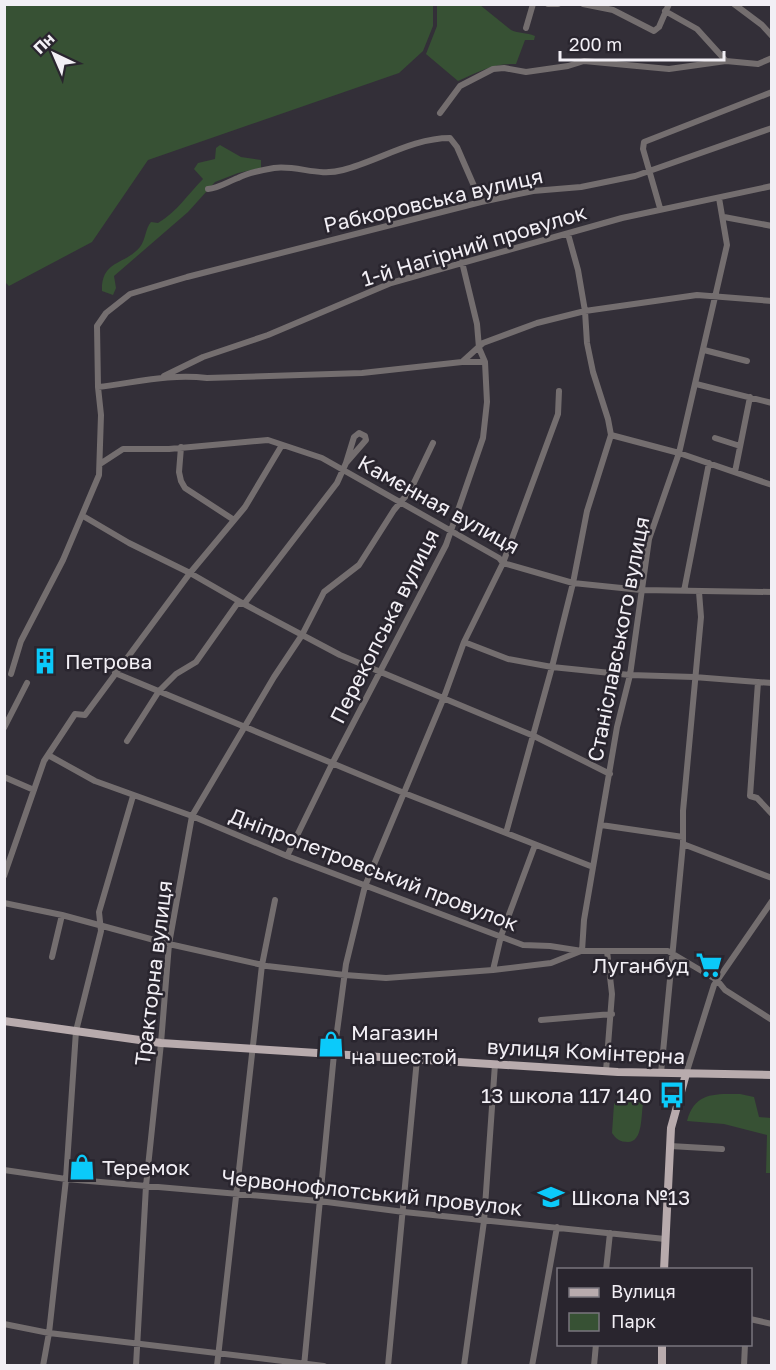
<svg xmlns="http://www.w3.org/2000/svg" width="776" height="1370" viewBox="0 0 776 1370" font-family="'Golos Text',sans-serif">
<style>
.green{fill:#375134}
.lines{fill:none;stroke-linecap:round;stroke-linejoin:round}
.minor{stroke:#746e6f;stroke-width:6}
.major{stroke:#b8abad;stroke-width:8}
.labels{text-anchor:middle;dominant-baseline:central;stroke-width:5;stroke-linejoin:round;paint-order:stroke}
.street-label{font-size:21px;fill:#f2eff5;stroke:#29252e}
.poi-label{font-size:21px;fill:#f2eff5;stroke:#29252e;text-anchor:start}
</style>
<rect width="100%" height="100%" fill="#332f38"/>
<path class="green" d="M5 4H433V26L423 51 399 73 148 160 92 242 9 286 4 281Z
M437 5H480L511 30C519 34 526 32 535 36L534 40H525L516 64C494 63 478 72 458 81L426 54 437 26Z
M220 145 241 157 261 160V168L238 173 215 182 188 212 114 276 116 288 113 295 102 291C101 260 125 265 140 247 146 239 145 229 151 222L158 223C177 212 188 194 203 179L194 169 198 163 215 159 216 148Z
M628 1094 635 1095 643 1104C641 1115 643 1142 628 1142 620 1142 616 1139 612 1133L614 1104 620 1095Z
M740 1094 754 1097 759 1117 771 1118V1173H766L767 1135 724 1124 687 1121C695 1092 714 1094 740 1094Z"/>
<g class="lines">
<path class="minor" d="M548 4H558
M583 4 613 10 654 31 659 27 669 4
M734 4 762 25 772 36
M665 11 697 29 726 61
M526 28 533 4
M440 113 460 86 493 69 504 68 526 72 568 66 584 61 669 69 726 61 758 64 772 58
M208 189C219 188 227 182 238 178 248 173 262 170 274 168 298 165 318 177 343 170 378 161 413 138 450 138L457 147 481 202
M660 208 643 149 644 142 772 92
M724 217 772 226
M704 350 747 361
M463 362H485
M164 376 203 357 268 335 391 283 622 218 772 186
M696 384 772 403
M98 387C134 383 170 373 207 378L362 373 462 362 483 343 537 323 585 311 697 295 772 301
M611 435 679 453 772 485
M715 438 740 446
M181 447 179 472 181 481 185 488 234 520
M100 464 123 449H169L268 440 322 458 499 558 503 563 573 583 641 590 772 592
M735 472 750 397
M83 516 129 543 190 573 244 604 340 655 534 736 610 774
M684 591 709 463
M464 642 508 659 552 667 630 675 694 677 772 683
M115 673 404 793 593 867
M11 674 21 641 63 560 99 475 101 415 98 387 97 326 106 313 130 294 187 277 481 202 533 191 581 187 635 176 772 128
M758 682 750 796 757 798 772 814
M4 728 27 683
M127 741 159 691 176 674 196 662 237 604H244L337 483 346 463 366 440 365 436 359 433 354 437 346 463
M48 755 95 781 192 816 287 856 523 945 550 946 582 951H668L717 980 725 990 772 1020
M4 777 34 790
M601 825 683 837
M506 833 552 667 573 583 587 511 611 435 608 419 593 372 587 343 585 311 578 270 568 234
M683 844 772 878
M287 856 332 764 446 545 483 438 487 402 485 362 479 348 477 324 462 262
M4 876 44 761 75 714 85 715 190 573 245 507 282 445
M4 903 62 915 169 944 267 966 345 975 386 978 493 970 551 963 581 951
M582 951 584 920 617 727 630 675 649 539 679 453 727 245 719 198
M52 957 62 915
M493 970 501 936 535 845
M541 1020 612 1014
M606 1071 612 994 607 951
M661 1073 683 844V811L701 617 699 592
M686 1074 714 985 772 901
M670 1146 722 1149
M4 1170 66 1179 319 1201 404 1212 665 1239
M606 1270 610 1233
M750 1319 772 1324
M4 1324 49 1333 324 1366
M43 1366 49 1333 66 1179 76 1031 101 931 99 912 133 796
M136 1366 146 1186 161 1043 169 944 192 816 274 677 302 635 321 598 324 592 359 565 394 510 410 491 433 443
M217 1366 262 965 275 900
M304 1366 334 1054 346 964 365 886 444 697 464 642 503 563 558 414 559 391
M388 1366 417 1059
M464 1366 484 1221 495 1064
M532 1366 557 1227
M594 1366 596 1344
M744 1366 745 1344"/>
<path class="major" d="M4 1021 161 1043 618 1072 772 1075
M664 1270 671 1128 686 1074
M662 1366V1344"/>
</g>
<defs>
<g id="building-bare" transform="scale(2.07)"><path d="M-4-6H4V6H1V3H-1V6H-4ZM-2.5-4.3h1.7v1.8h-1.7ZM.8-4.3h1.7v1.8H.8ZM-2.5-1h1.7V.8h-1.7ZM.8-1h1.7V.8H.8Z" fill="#0bcafa" stroke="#29252e" stroke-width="2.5" paint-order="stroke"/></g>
<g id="supermarket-bare" transform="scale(2.07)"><path d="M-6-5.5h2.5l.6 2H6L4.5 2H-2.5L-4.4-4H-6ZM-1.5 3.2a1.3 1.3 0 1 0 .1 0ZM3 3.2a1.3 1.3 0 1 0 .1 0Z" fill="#0bcafa" stroke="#29252e" stroke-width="2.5" paint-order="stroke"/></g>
<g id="shop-bare" transform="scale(2.07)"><path d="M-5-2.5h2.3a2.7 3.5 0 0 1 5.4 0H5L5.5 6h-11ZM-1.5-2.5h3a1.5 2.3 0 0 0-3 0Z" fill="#0bcafa" stroke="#29252e" stroke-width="2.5" paint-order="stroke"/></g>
<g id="bus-bare" transform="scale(2.07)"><path d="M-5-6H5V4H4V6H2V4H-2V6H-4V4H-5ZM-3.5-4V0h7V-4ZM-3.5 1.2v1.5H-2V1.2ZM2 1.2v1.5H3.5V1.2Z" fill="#0bcafa" stroke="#29252e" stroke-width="2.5" paint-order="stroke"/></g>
<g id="school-bare" transform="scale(2.07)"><path d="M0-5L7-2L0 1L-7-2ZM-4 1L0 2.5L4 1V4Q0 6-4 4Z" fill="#0bcafa" stroke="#29252e" stroke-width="2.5" paint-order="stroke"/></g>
</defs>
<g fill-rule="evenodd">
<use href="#building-bare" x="45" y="661"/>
<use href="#supermarket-bare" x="709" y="965"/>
<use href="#shop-bare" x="331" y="1044"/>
<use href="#bus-bare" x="672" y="1095"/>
<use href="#shop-bare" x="82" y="1167"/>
<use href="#school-bare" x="551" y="1197"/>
</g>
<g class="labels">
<g class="street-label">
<text transform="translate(433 200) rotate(-13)">Рабкоровська вулиця</text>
<text transform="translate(474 245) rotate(-17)">1-й Нагірний провулок</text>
<text transform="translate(439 504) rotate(29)">Камєнная вулиця</text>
<text transform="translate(384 626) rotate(-63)">Перекопська вулиця</text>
<text transform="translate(618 639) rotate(-79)">Станіславського вулиця</text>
<text transform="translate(374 869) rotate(21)">Дніпропетровський провулок</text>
<text transform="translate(153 973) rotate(-83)">Тракторна вулиця</text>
<text transform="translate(586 1051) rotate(3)">вулиця Комінтерна</text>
<text transform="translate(372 1192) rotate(6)">Червонофлотський провулок</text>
</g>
<g class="poi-label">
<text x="65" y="661">Петрова</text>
<text x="689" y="965" text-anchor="end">Луганбуд</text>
<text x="351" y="1032">Магазин<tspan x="351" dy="24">на шестой</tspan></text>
<text x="652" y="1095" text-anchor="end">13 школа 117 140</text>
<text x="102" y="1167">Теремок</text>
<text x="571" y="1197">Школа №13</text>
</g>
</g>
<rect width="776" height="1370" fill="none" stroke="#f2eff5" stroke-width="12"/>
<rect x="557" y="1268" width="195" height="78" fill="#29252e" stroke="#79767e" stroke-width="1.5"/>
<rect x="569" y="1288" width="30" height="9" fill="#b8abad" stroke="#79767e" stroke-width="1.5"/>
<text x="611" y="1298" font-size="18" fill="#f2eff5">Вулиця</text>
<rect x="569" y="1313" width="30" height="18" fill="#375134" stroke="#79767e" stroke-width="1.5"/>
<text x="611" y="1328" font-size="18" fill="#f2eff5">Парк</text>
<g transform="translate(54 54) rotate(316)" stroke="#29252e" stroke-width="4.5" paint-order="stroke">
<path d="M0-4.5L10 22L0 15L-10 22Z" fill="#f2eff5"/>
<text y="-9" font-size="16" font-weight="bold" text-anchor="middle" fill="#f2eff5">Пн</text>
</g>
<path d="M560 51v9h164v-9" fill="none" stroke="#f2eff5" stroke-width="3"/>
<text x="569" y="51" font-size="18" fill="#f2eff5" stroke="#29252e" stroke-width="4.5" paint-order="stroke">200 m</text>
</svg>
